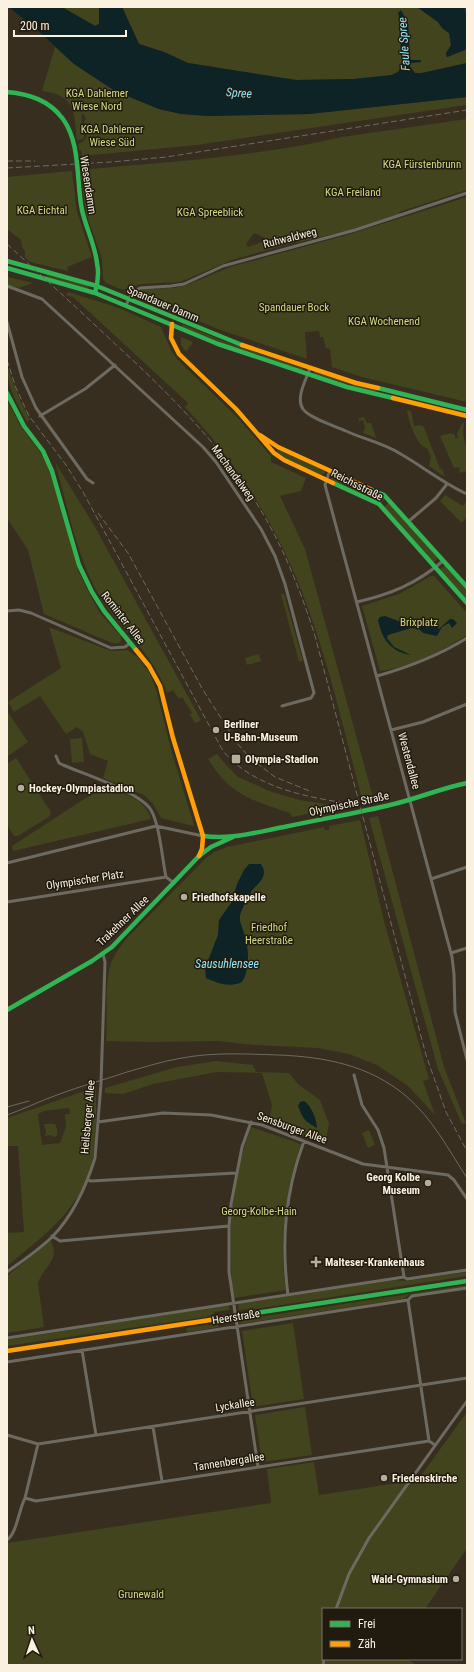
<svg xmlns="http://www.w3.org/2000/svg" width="474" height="1672" viewBox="0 0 474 1672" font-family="'Roboto Condensed',sans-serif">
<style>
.green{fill:#41441d;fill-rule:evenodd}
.water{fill:#0d2326}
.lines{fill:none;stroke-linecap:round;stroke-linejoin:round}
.street{stroke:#6d6a61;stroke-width:3}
.fast{stroke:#30b455;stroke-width:4.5}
.slow{stroke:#ff9f0a;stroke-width:4.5}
.tram{stroke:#6f6a61;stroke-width:1}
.rail{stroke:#6f6a61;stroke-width:1;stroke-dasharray:6 3;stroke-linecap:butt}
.poi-dot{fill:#b6ad9d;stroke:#211b0f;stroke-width:1.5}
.labels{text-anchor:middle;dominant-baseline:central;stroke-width:3;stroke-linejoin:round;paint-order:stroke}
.park-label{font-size:11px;fill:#d1da84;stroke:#211b0f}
.street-label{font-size:11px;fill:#faf1e1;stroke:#211b0f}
.poi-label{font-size:11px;font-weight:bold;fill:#faf1e1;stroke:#211b0f;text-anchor:start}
.water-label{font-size:12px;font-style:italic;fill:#90e7f9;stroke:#211b0f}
</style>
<rect width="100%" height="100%" fill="#372e20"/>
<path class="green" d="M62 7H99V24L95 26Z
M122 7H417L438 22 442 28 449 33 451 45 446 56 447 57 465 50 467 47V63L422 73H415L401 67 398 72 392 75 354 79 296 80 188 63 164 52 139 44Z
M55 47 74 64 115 91 159 109 181 114 209 116 309 114 467 97V105L197 145 82 156 81 150H79L78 144C90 140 87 132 84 122L86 118 82 113C80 122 85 129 84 138L77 141C74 112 76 95 42 91Z
M467 119V190L399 212V214L346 231 296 243V242L232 260 180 282 140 284 123 290 106 283 103 279 102 259 86 213 80 170C167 162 256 157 342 137ZM254 233 265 238H268L269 241H265L248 247 246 244Z
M72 171 77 212 92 257 67 267 68 271 30 262 25 258V251L22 247 21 240 7 229V177Z
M467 197V402L362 377 332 367 330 349 326 348 323 337H320L319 331 305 332 307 359 215 328 141 296 140 290 142 289 174 288 187 285 230 267 347 235Z
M46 274 89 286 88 289 47 277Z
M8 277 33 283 19 288 7 285Z
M68 292 119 308 161 327 172 352 178 360 237 417 271 456V462L306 478 301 491 280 496 305 549 374 801 363 803C344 731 328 657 300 587 274 521 234 459 185 407L188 403 73 297 66 295Z
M182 324 226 342 303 368V370L225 344 182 327Z
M181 337 193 342 186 352 181 345Z
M7 366 20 400 30 420 27 422C17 404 7 387 7 366Z
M314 371 376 390 375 392 314 374Z
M7 400 21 427 40 452 47 464 53 479 78 570 89 593 100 613 121 636V641L118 644 112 643 44 614 28 550 7 518Z
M407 410 411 411 414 426 421 425 424 427 440 469H442L445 477 429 466 431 457 427 448C417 447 408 420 407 410Z
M364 417 367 423H371L376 438 363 433 365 427 363 420 359 421V418Z
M462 423H464L463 433 467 453V471L460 473 459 467 454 468 440 436 451 433 455 435V438H458L457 434Z
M278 449 325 471V473L322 475 290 462 276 453Z
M55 462 95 527 201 720 195 723 190 715 192 713 182 697 179 699 173 690 167 693C153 651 115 626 95 588 76 552 66 501 55 462Z
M334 474 375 492 384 497V500L381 503 331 480V475Z
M445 495 463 506 467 500V516L462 523 440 501Z
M389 502 439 558 433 563 384 507Z
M445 565 467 589V601L439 570Z
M431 576H434L467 613V635C442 651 410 668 380 671L362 606 399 594Z
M281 594H284L303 661 299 662Z
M49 627 111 651 128 650 138 658 149 672 156 689 172 753 194 825 193 826 161 818 153 804 144 795 103 778 108 761 90 754 83 732 77 727 66 734 40 696 14 712 8 702 61 668Z
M259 654 261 661 247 665 245 658Z
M7 711 28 742 7 757Z
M82 738 84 762 72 763 70 739Z
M217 754 227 766 238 777 272 792 300 800 343 807 292 817 290 813C251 800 230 795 208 759Z
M16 758 51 812 50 816 18 836H14L7 825V764Z
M102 785C119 792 146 798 151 819L13 851 12 846 101 788Z
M378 816 444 1067 466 1123 462 1124 438 1069 369 818Z
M360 820 384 921 429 1079 423 1081 435 1115 408 1086 377 1065 349 1054 318 1048 255 1045 218 1041 152 1042 106 1041C108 1016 104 990 110 966 113 956 120 947 126 939L205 859 214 852 227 847 324 827 325 830H329V826Z
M216 1061 253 1065 256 1072 289 1073 298 1084 320 1100 329 1124 325 1144 269 1122 272 1105 262 1073 217 1072 153 1084 123 1094 105 1093V1088L177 1067Z
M96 1087C96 1110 97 1135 93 1157 84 1207 44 1236 7 1266V1233L24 1232 18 1146H7V1118ZM69 1108 70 1114H65L66 1127 60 1143 42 1145 38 1114 44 1111Z
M44 1124H55L57 1129V1136L54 1137 50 1135 45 1136 46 1132Z
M251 1127 301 1144C286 1191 278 1241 286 1290L234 1298 232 1292C231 1263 229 1234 232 1205 235 1178 242 1152 251 1127Z
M369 1130 375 1145 368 1148 362 1133Z
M51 1240C52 1244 54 1249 54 1253 53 1265 40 1272 38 1284L44 1327 7 1333V1276Z
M467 1272V1276L262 1308 239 1310 238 1304 252 1302 394 1280 406 1281Z
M467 1285V1287L409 1295 403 1299 239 1324 240 1320Z
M229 1305V1310L214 1312V1314L206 1317 7 1346V1340Z
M293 1323 304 1399 253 1407 242 1331Z
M206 1325H218L219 1327 232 1325 187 1332 186 1328Z
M305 1407 312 1455 262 1462 255 1415Z
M467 1412V1548L425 1609H323V1659H408L416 1665H7V1543L271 1503 267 1469 314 1462 319 1495 418 1480Z"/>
<path class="water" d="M9 7H62L95 26 99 24V7H122L139 44 164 52 188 63 296 80 354 79 392 75 398 72 405 61C397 48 403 29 398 13L401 10 408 23 410 59 412 60H421V62L411 63 409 65 415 73H422L467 63V97L309 114 209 116 181 114 159 109 115 91 74 64 43 35Z
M417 7H464L467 18V47L465 50 447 57 446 53 451 45 449 33 442 28 438 22Z
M385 616 417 628C426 624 432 620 439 629L450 619H453L457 623 452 628 449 623 442 627 437 636 423 633 419 629 411 628 388 635 387 638 394 647 411 655C391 652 382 639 378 620L380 617Z
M249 864H261C268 874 261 882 254 888 250 892 241 910 240 916 239 922 244 931 245 937 249 950 250 970 242 982 230 988 217 983 206 978L205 968 218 935 219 920 231 903 237 884 244 870Z
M304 1101C311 1105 317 1120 317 1128 305 1121 304 1121 298 1106L300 1102Z"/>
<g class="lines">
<path class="street" d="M7 286 42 299 203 447 216 462 261 529 275 556 285 584 314 693 311 698 282 706
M126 305 132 293 140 288 171 286 184 284 223 266 355 230 467 193
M7 322 22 377 36 408 87 479 93 483
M310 368C307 378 295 398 303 409 309 418 335 426 346 431 363 439 383 443 399 453 422 466 443 483 467 494
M40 416 85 389 115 365
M330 470 325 485 452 957 454 974 455 1012 467 1060
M409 521 436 498 447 484
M357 602C391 594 416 584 443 561
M7 611 19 610 31 613 111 648 125 647 130 643
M377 676C409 667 438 656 467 638
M391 730 423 722 467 704
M56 756 59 763 63 765C84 774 140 792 151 810 160 826 162 858 166 877L174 883
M7 863 156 826 203 836
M431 879 467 867
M7 902 166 877
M451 953 467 948
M354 1075 362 1105 378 1130 384 1148 404 1277
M98 1122 163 1113 211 1115 262 1125 363 1164 448 1175 454 1180 467 1199
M251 1122 242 1147 231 1204 229 1226V1272L258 1467
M88 1180 91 1181 236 1173
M52 1236 60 1241 229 1226
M7 1272C22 1261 39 1250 53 1236 74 1214 86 1187 95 1158L101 1084 105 962 103 954
M288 1295C281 1241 285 1193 304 1141
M408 1300 429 1441
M7 1338 404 1277 407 1279 467 1270
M82 1350 96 1435
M7 1362 408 1300 412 1296 467 1288
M153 1427 162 1481
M7 1435 38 1444 467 1378
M25 1498 36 1501 429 1441 435 1445
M7 1540C17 1533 19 1509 25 1498L38 1444
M336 1609 349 1574 369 1538 467 1401
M323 1665 324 1659"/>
<path class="fast" d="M7 92C29 94 49 100 63 119 81 144 76 181 82 210 86 228 95 245 97 263 99 273 98 283 95 293
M7 261 97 286 242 345
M7 268 95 293 218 344 347 387 393 398
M378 388 467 410
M7 393 24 426 43 451 52 471 79 565 92 592 104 611 136 650
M333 483 379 504 467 603
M370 489 384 495 467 587
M203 836C231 840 257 832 284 827 321 819 358 813 394 804 419 798 442 788 467 783
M7 1010 92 961 112 947 199 856 211 847 233 837
M210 1320 467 1281"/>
<path class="slow" d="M172 324 171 338 179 354 236 409 274 453 284 460 333 483
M242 345 356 383 378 388
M393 398 467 416
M260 435 278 447 370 489
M136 650 149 666 160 686 173 738 203 836 202 849 199 856
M7 1351 210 1320"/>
<path class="tram" d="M7 1107 29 1101
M7 1115C24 1109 40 1101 57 1095 80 1086 104 1080 127 1072 145 1067 163 1061 182 1058 214 1052 246 1054 279 1055 325 1057 369 1065 406 1096 433 1119 448 1149 467 1178"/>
<path class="rail" d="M7 161H35
M7 168 111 162 166 157 467 110
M7 244C42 276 77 308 112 341 160 385 205 429 243 483 276 529 298 582 315 636L426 1055 446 1112 467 1151
M7 360 16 388 29 416 66 465 83 492 223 751C254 788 307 797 351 804
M98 513 128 553 203 690 237 743 249 757 275 777 312 792"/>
</g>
<g class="poi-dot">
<circle cx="216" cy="730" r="4"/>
<rect x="231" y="754" width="10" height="10" rx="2"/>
<circle cx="21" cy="788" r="4"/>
<circle cx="184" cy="897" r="4"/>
<circle cx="428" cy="1183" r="4"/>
<path d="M314 1256h4v4h4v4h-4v4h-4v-4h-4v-4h4z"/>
<circle cx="384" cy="1478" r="4"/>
<circle cx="456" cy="1579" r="4"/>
</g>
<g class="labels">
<g class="park-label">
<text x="97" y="93">KGA Dahlemer<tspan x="97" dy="13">Wiese Nord</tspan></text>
<text x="112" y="129">KGA Dahlemer<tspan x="112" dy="13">Wiese Süd</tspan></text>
<text x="422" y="164">KGA Fürstenbrunn</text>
<text x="353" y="192">KGA Freiland</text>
<text x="42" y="210">KGA Eichtal</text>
<text x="210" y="212">KGA Spreeblick</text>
<text x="294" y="307">Spandauer Bock</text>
<text x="384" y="321">KGA Wochenend</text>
<text x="419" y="622">Brixplatz</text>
<text x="269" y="927">Friedhof<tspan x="269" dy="13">Heerstraße</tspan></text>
<text x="259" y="1211">Georg-Kolbe-Hain</text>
<text x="141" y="1594">Grunewald</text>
</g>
<g class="street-label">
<text transform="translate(88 185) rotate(81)">Wiesendamm</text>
<text transform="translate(290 238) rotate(-14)">Ruhwaldweg</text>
<text transform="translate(163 304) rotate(23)">Spandauer Damm</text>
<text transform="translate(233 473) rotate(54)">Machandelweg</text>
<text transform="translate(357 485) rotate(27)">Reichsstraße</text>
<text transform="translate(123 618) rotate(52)">Rominter Allee</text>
<text transform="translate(409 761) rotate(75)">Westendallee</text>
<text transform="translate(349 804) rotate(-12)">Olympische Straße</text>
<text transform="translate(85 880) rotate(-9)">Olympischer Platz</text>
<text transform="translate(123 921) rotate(-44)">Trakehner Allee</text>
<text transform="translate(88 1117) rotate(-85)">Heilsberger Allee</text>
<text transform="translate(292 1128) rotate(20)">Sensburger Allee</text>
<text transform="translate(236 1317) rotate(-9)">Heerstraße</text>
<text transform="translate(235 1405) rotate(-9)">Lyckallee</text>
<text transform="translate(229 1462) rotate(-9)">Tannenbergallee</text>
</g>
<g class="poi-label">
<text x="224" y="724">Berliner<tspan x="224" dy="13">U-Bahn-Museum</tspan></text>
<text x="245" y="759">Olympia-Stadion</text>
<text x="29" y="788">Hockey-Olympiastadion</text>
<text x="192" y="897">Friedhofskapelle</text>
<text x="420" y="1177" text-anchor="end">Georg Kolbe<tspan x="420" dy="13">Museum</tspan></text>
<text x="325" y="1262">Malteser-Krankenhaus</text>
<text x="392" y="1478">Friedenskirche</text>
<text x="448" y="1579" text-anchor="end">Wald-Gymnasium</text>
</g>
<g class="water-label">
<text transform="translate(404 44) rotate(-94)">Faule Spree</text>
<text transform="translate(239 93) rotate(4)">Spree</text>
<text x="227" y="964">Sausuhlensee</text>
</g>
</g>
<rect width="474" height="1672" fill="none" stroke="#faf1e1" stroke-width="16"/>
<rect x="322" y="1608" width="140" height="52" fill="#211b0f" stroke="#787163"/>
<rect x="330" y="1621" width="20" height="6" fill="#30b455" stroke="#787163"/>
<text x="358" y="1628" font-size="12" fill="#faf1e1">Frei</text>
<rect x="330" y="1641" width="20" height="6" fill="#ff9f0a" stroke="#787163"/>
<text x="358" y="1648" font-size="12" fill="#faf1e1">Zäh</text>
<g transform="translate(32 1640) rotate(357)" stroke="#211b0f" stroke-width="3" paint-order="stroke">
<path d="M0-3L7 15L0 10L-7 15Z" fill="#faf1e1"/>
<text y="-6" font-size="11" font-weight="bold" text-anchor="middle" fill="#faf1e1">N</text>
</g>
<path d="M14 30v6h112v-6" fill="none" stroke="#faf1e1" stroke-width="2"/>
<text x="20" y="30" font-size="12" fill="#faf1e1" stroke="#211b0f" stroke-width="3" paint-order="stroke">200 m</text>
</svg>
